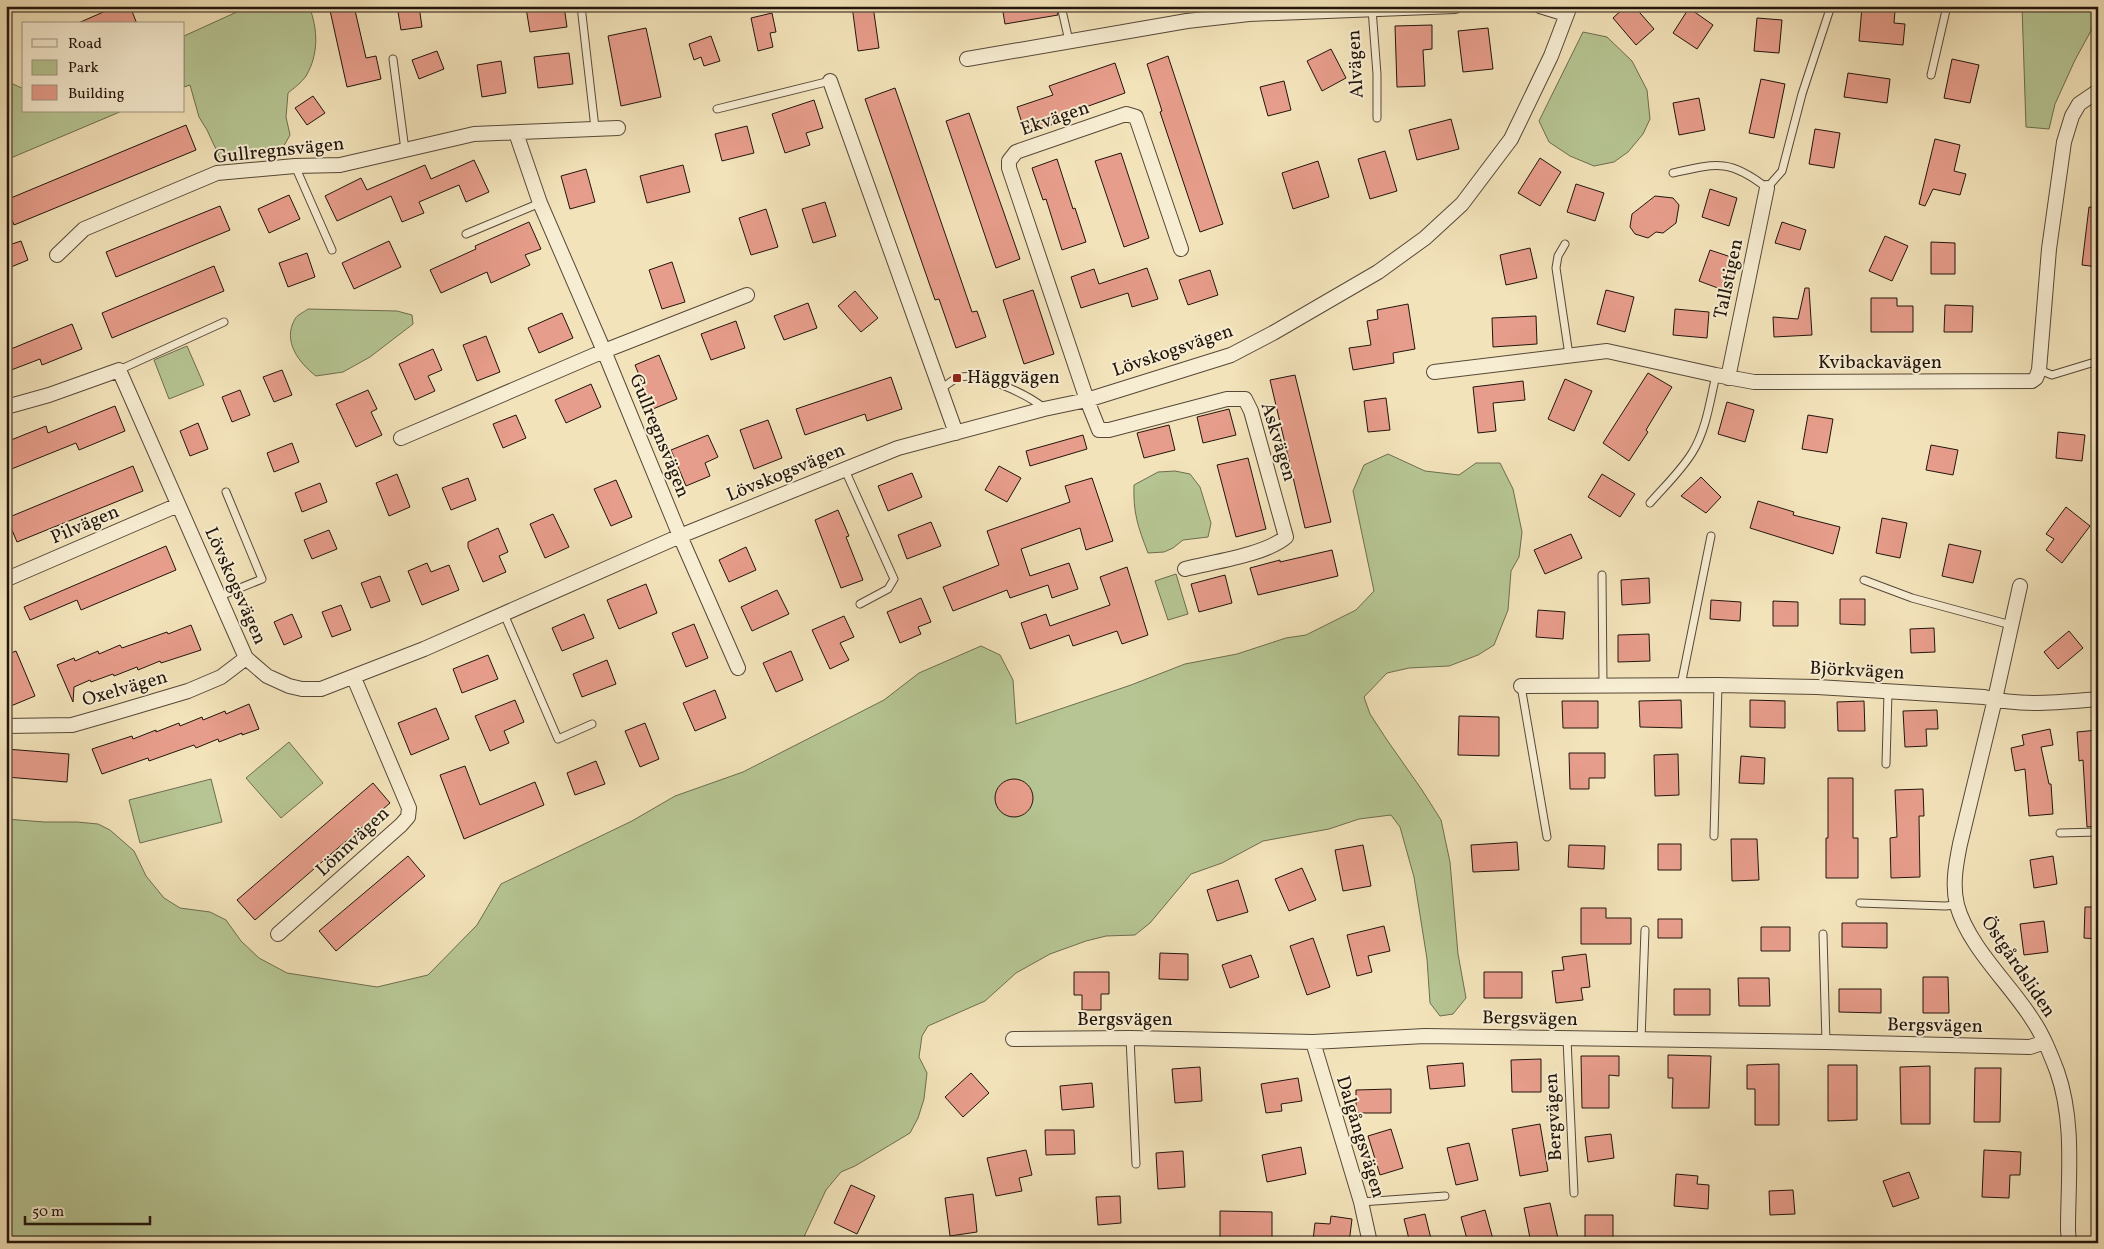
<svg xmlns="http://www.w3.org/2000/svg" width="2104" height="1249" viewBox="0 0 2104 1249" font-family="Vollkorn,serif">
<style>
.green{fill:#b6c593;stroke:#6c6d50}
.building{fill:#e79d8b;stroke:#22150c}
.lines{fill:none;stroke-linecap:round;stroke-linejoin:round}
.service-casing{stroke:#564838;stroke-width:9}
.minor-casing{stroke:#564838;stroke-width:16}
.service{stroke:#f7edd2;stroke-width:7}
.minor{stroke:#f7edd2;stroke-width:14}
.poi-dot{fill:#8f2418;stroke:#f7edd2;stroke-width:2}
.labels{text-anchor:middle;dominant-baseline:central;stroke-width:4;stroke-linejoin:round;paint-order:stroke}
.street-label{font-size:19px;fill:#22150c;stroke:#f7edd2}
.poi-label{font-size:19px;fill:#22150c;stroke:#f7edd2;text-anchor:start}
</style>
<rect width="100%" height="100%" fill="#f3e3ba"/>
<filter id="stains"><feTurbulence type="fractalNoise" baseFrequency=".004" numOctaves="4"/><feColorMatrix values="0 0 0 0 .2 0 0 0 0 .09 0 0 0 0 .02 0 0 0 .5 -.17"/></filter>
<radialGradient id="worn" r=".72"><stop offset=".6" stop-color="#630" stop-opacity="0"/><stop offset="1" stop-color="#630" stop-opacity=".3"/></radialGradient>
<path class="green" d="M250 6H309C318 29 319 54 306 76 302 82 294 88 288 93L286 117 290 135 281 151 237 158H220L207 130 199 117 190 85 184 87V36Z
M2022 6H2096L2092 29 2075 60 2055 104 2049 129 2026 127Z
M1583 32 1607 37 1632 61 1647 90 1650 119 1643 134 1628 152 1614 162 1594 166 1570 156 1549 142 1539 121Z
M6 81 24 89V111H122L6 160Z
M308 309 397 311 412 315 413 324 370 357 343 372 316 376C299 363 282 341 295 319 297 315 304 312 308 309Z
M187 346 204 385 169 399 154 360Z
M1388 454 1425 471 1459 475 1476 463H1500L1513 489 1522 532 1519 557 1511 571 1508 610 1494 645 1478 655 1449 666 1409 668 1387 673 1364 697 1370 714 1387 740 1422 790 1441 820 1450 862 1458 954 1466 998 1453 1014 1440 1016 1430 1003 1427 959 1414 877 1400 827 1391 815 1359 819 1329 829 1263 841 1222 863 1191 874 1150 923 1135 935 1106 936 1086 941 1050 954 1016 973 985 1001 928 1026 922 1036 919 1057 927 1073 924 1099 918 1118 910 1133 855 1166 841 1172 826 1190 801 1243H6V819L44 822H77L98 824 110 830 134 851 146 876 164 898 180 908 210 912 226 920 241 941 259 958 287 973 377 987 428 975 477 925 501 884 632 821 675 796 743 772 884 700 919 673 981 646 1000 655 1013 680 1016 724 1131 685 1185 664 1237 654 1286 638 1306 635 1356 610 1374 591 1353 491 1364 465Z
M1175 471 1190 474 1200 487 1211 523 1208 537 1183 540 1173 548 1164 552 1148 553C1138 527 1133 513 1134 485L1158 472Z
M1176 574 1188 614 1168 620 1155 581Z
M289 742 323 783 281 818 246 778Z
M211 779 222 822 140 843 129 800Z"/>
<path class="building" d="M117 6H130L137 24H76Z
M329 6H354L366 58 376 56 381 79 347 87Z
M397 6H419L422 27 401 30Z
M536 6H564L567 27 530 32 526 8Z
M852 6H873L879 48 858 51Z
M1002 6H1056L1058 15 1005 24Z
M1626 6H1634L1654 29 1636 45 1613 18Z
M1862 7 1895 11 1894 23 1905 24 1903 45 1859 41Z
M1689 8 1713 25 1697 49 1673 33Z
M772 13 776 32 770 33 773 47 758 51 751 18Z
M1757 18 1782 20 1779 53 1754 51Z
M1432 25V49L1423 50 1425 86 1397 87 1395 26Z
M646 28 661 97 621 106 608 36Z
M1488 28 1493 69 1463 72 1458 31Z
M711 36 720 61 704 66 701 57 694 60 689 44Z
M1331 49 1346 78 1322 91 1307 61Z
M437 51 444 69 419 79 412 60Z
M569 53 573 84 538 88 534 57Z
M1168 56 1223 224 1200 232 1160 112 1162 111 1147 64Z
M1952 59 1979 65 1970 103 1944 98Z
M501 61 506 93 482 97 477 65Z
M1115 63 1125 93 1052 119 1054 124 1025 133 1017 107 1053 95 1049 86Z
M1848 73 1890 79 1887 103 1844 97Z
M1761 79 1785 84 1774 138 1749 133Z
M1284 81 1291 110 1268 116 1260 87Z
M895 88 972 312 977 311 986 337 956 348 939 299 935 300 865 99Z
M313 96 325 113 307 125 295 108Z
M1699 98 1705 130 1679 135 1673 103Z
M814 100 823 128 806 133 810 145 785 153 772 114Z
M969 113 1020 259 996 268 946 121Z
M1451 119 1459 149 1417 160 1409 130Z
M186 125 196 150 14 225 6 205V200Z
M747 126 754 153 722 161 715 134Z
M1815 129 1840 133 1834 168 1809 164Z
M1935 139 1960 145 1954 171 1966 174 1960 195 1933 189 1925 206 1919 204Z
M1385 151 1397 191 1370 199 1358 159Z
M1121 153 1149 238 1124 247 1095 161Z
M1540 158 1561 172 1540 206 1518 193Z
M1057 159 1073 209 1075 208 1086 242 1062 250 1046 199 1043 200 1032 168Z
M474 160 489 192 466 202 459 185 419 202 424 213 402 222 391 196 337 221 325 196 361 178 367 190 425 165 431 179Z
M1318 161 1329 197 1293 209 1282 173Z
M683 165 690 192 647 203 640 176Z
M586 169 595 202 570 209 561 176Z
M1576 184 1604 193 1595 221 1567 212Z
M1710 189 1737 198 1729 226 1702 217Z
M289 195 300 219 269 233 258 209Z
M1655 196 1673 198 1679 205 1676 223 1663 233 1656 232 1648 238 1635 234 1630 227 1632 214Z
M825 202 836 236 813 243 802 209Z
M220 206 230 230 116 277 106 252Z
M2089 207 2098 208V267L2082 265Z
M766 209 778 247 751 255 739 218Z
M529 222 541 249 525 255 530 265 491 283 487 272 441 293 430 270 476 249 475 246Z
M1782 222 1806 230 1800 250 1775 243Z
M1885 236 1908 246 1892 281 1869 271Z
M21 241 28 260 6 269V246Z
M389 241 401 267 354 289 342 263Z
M1931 242 1955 243V274H1931Z
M1530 248 1537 278 1506 285 1500 255Z
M1710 250 1737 259 1726 291 1699 281Z
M307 253 315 277 288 287 279 263Z
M672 262 685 302 662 309 649 270Z
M214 266 224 291 112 338 102 313Z
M1147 268 1158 299 1132 307 1128 293 1081 308 1071 277 1094 269 1099 284Z
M1210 270 1218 295 1188 305 1179 280Z
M1805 288H1809L1812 335 1774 337 1773 317 1798 319Z
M1033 290 1054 354 1024 364 1003 300Z
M1606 290 1634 297 1625 332 1597 324Z
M855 291 878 318 861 332 838 306Z
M1871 298H1897V306H1913V332H1871Z
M808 303 817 328 784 340 774 316Z
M1408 304 1415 349 1393 353 1394 363 1353 370 1349 348 1371 345 1367 321 1378 319 1377 310Z
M1945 305 1973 306 1972 332H1944Z
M1675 309 1709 312 1707 338 1673 335Z
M562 313 573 338 539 353 528 328Z
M1536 316 1537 344 1493 347 1492 318Z
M736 321 745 348 711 360 701 334Z
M72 324 82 349 42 365 40 359 6 372V351Z
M486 336 500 372 477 381 463 345Z
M433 349 442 370 428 376 435 391 415 400 399 364Z
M659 355 677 399 653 409 635 365Z
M282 370 292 395 274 402 263 377Z
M1648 373 1672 387 1646 430 1648 432 1629 461 1603 443Z
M1295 375 1331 522 1305 528 1270 380Z
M891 377 902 409 867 421 865 414 805 435 796 409Z
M1565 379 1592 391 1574 431 1548 419Z
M1523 381 1525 400 1493 403 1496 431 1478 433 1473 387Z
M591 384 601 407 566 423 555 400Z
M240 390 250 415 232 422 222 397Z
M368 390 377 409 371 412 382 435 356 447 336 404Z
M1386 398 1390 430 1368 432 1364 401Z
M1727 402 1754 410 1745 442 1718 434Z
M115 406 125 431 79 450 76 443 9 470 6 462V442L46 426 48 433Z
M1229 409 1236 435 1203 443 1197 417Z
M516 415 526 438 503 448 493 424Z
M1808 415 1833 419 1827 453 1802 449Z
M768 420 782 458 754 469 740 430Z
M198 423 208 449 190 456 180 431Z
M1169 425 1175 450 1144 458 1137 433Z
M2058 432 2085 435 2082 461 2056 458Z
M708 435 718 457 705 463 710 476 686 486 671 450Z
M1083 435 1087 449 1030 466 1026 451Z
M292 443 299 462 274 472 267 453Z
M1931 445 1958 450 1953 475 1926 470Z
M1248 458 1266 529 1236 537 1217 465Z
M133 466 143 491 17 542 7 518Z
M999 466 1021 478 1007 502 985 490Z
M912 473 922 497 888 511 878 486Z
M397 474 410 507 389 516 376 483Z
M1602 474 1635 494 1620 517 1588 497Z
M1701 477 1721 497 1706 513 1681 496Z
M468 478 476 500 451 510 442 488Z
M1092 478 1113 541 1086 550 1080 528 1021 549 1030 576 1069 563 1078 589 1052 598 1048 585 1010 598 1007 590 953 611 943 587 999 565 987 531 1070 502 1065 486Z
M616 480 632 517 611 526 594 489Z
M320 483 327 502 302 512 295 493Z
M1758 501 1794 512 1793 515 1840 527 1833 554 1750 528Z
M2066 507 2090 526 2062 563 2046 550 2054 539 2046 534Z
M838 510 849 536 846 537 863 580 841 588 815 520Z
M553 514 569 547 545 558 530 524Z
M1882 518 1907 523 1900 558 1876 553Z
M931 522 941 546 907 559 898 535Z
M498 528 508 552 499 556 506 572 483 582 468 547V542Z
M329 530 337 549 312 559 304 540Z
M1571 534 1582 558 1545 574 1534 550Z
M1949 544 1981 551 1973 583 1942 576Z
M166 546 176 570 81 610 77 600 30 620 24 607Z
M746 547 756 570 729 582 719 560Z
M1332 550 1338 576 1258 595 1250 568 1280 560V562Z
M427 563 431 572 449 565 459 590 422 605 408 571Z
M1127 567 1148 635 1122 644 1117 631 1073 646 1069 635 1030 649 1021 623 1046 614 1050 626 1110 605 1100 577Z
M1225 575 1232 603 1199 612 1191 584Z
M380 576 390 601 371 608 361 583Z
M1649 578 1650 603 1622 605 1621 580Z
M646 584 657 613 619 629 607 600Z
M777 590 789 614 752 631 741 607Z
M921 598 931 622 918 627 921 634 900 643 887 612Z
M1840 599H1865V625L1840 624Z
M1711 600 1741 602 1740 621 1710 619Z
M1773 601 1798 602V626H1773Z
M341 605 351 630 332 637 322 612Z
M1538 610 1565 612 1563 639 1536 637Z
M292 614 302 637 284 645 274 622Z
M584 614 594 638 562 651 552 628Z
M844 616 854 637 840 643 849 660 830 669 812 630Z
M694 624 708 658 686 667 672 633Z
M191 625 201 650 161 663 160 661 138 670 137 667 114 676 113 674 91 682 90 680 74 687 73 702 57 665 74 658 75 661 98 651 99 654 120 645 122 648 167 632 168 634Z
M1934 628 1935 652 1911 653 1910 629Z
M2069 631 2083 648 2058 669 2044 652Z
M1649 634 1650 661 1618 662V635Z
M16 651 35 696 6 708V655Z
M791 651 803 680 776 692 763 663Z
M488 655 498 679 462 693 453 669Z
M607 660 616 684 582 697 573 674Z
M715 690 726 718 695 731 683 703Z
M515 700 524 722 504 731 509 743 490 751 475 716Z
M1681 700 1682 728 1640 727 1639 701Z
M1750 700 1785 701V728L1750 727Z
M1562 701H1598V728H1563Z
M1864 701 1865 731H1838L1837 702Z
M249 704 259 729 242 735V733L219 742 218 739 196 748 194 745 149 761 148 758 102 774 92 749 132 736 133 739 156 730V732L179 723 180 726 202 717 203 720 225 711 226 714Z
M436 708 449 739 411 755 398 723Z
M1937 710 1938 729H1926L1927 746 1905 747 1903 711Z
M1459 716 1499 717V756L1458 755Z
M645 723 659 759 640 767 625 731Z
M2050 729 2053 745 2041 747 2049 784H2051L2053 814 2029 816 2025 769 2015 771 2011 748 2024 745 2022 735Z
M2098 730V826L2087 827 2083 760 2079 761 2077 732Z
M6 749 69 754 67 782 6 777Z
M1569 753H1605V778H1589V789H1570Z
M1678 754 1679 795 1655 796 1654 755Z
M1741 756 1765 758 1764 784 1739 783Z
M596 761 605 784 575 795 567 773Z
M465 766 480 805 535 782 544 805 464 839 440 775Z
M1828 778H1853V838H1858V878H1826V838H1828Z
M995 798a19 19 0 1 1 38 0a19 19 0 1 1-38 0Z
M373 783 390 803 255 920 237 900Z
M1923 789 1924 816H1919L1920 877 1891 878 1890 838 1897 837 1895 790Z
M1731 839H1757L1759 880 1732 881Z
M1517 842 1519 870 1473 872 1471 845Z
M1658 844H1681V870H1658Z
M1363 845 1371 886 1343 891 1335 850Z
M1569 845 1605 846 1604 869 1568 867Z
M408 856 425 876 336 951 319 931Z
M2053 856 2057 884 2034 888 2030 860Z
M1302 868 1316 900 1289 911 1275 879Z
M1238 880 1248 912 1217 921 1207 890Z
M2085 907H2098V939L2084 938Z
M1581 908H1606V918H1631V944H1581Z
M1658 919H1682V938H1658Z
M2044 921 2048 952 2024 955 2020 924Z
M1842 923H1887V948L1842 947Z
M1384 926 1390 951 1368 956 1372 972 1357 976 1347 935Z
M1761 927H1790V951H1761Z
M1313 938 1330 987 1307 995 1290 946Z
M1160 953 1188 954V980L1159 979Z
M1586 954 1590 987 1581 988 1583 1000 1556 1003 1552 971 1564 970 1562 957Z
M1251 955 1259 977 1230 988 1222 965Z
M1074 972H1109V994H1101V1010H1082V995H1074Z
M1484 972H1522V998H1484Z
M1923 977H1948L1949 1013H1923Z
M1738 978H1769L1770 1006H1739Z
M1674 989H1710V1015H1674Z
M1839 989H1881V1013L1839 1012Z
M1668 1055 1711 1056 1709 1108H1672L1673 1078H1668Z
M1581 1056H1619V1076L1609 1075V1108H1582Z
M1541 1059V1092H1512L1511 1060Z
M1463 1063 1465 1086 1430 1089 1427 1066Z
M1779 1064V1125H1755V1089H1747V1065Z
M1828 1065H1857V1120L1828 1121Z
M1930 1066V1124H1901L1900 1067Z
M1200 1067 1202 1101 1175 1103 1172 1069Z
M1975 1068H2001L2000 1122H1974Z
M971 1073 989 1093 963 1117 945 1097Z
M1298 1078 1302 1101 1281 1104 1282 1111 1266 1113 1261 1084Z
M1092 1083 1094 1107 1062 1110 1060 1086Z
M1391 1089V1113H1356V1090Z
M1540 1124 1548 1171 1520 1176 1512 1129Z
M1391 1129 1403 1168 1380 1175 1368 1136Z
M1045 1130H1074L1075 1154 1046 1155Z
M1611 1134 1614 1158 1588 1162 1585 1137Z
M1469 1143 1478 1180 1456 1185 1447 1148Z
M1301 1147 1306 1174 1267 1182 1262 1155Z
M1026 1150 1032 1175 1019 1178 1022 1191 996 1196 987 1158Z
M1984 1150 2021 1152 2020 1175H2010L2009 1198 1982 1197Z
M1183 1151 1185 1187 1158 1189 1156 1153Z
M1909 1172 1919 1198 1893 1207 1883 1181Z
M1676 1174 1698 1176 1697 1184 1709 1185 1708 1209 1674 1206Z
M851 1185 875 1196 857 1234 834 1223Z
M1793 1190 1795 1214 1770 1215 1769 1191Z
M973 1194 977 1232 950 1236 945 1198Z
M1120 1196 1121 1223 1098 1225 1096 1197Z
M1550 1203 1559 1243H1531L1524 1208Z
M1485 1210 1494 1243H1468L1461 1217Z
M1220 1211 1272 1212V1239L1220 1238Z
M1425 1214 1432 1243H1410L1404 1219Z
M1585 1215H1613V1243H1585Z
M1331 1216 1352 1219 1349 1243 1313 1240 1315 1223 1330 1224Z"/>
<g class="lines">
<g class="service-casing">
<path id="service" d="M581 6 595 128
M1061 6 1069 41
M1372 9 1377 74V118
M393 59 405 150
M1931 75 1947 6
M717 109 830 81
M295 166 332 250
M1673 173C1717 163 1730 159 1767 188L1782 171 1802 94 1831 6
M466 234 540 203
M1565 244 1558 256 1556 268 1569 355
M119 370 224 322
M2039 370 2052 375 2098 361
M941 389C946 386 952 380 957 378 978 370 1028 395 1044 408
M845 470 894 579 888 589 860 604
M1650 503C1664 487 1680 472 1692 453 1706 431 1710 401 1716 375
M1602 575 1603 685
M1864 580 1912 598 2011 625
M218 597 262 579 226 492
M504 614 558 739 592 724
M1681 685 1711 536
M1521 686 1547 837
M1886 764 1888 692
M2060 833 2098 832
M1714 836 1718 685
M1860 903 1945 906 1957 905
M1823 934 1826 1042
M1130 1038 1136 1164
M1567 1039 1574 1193
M1641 1040 1645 930
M1361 1202 1445 1196"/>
</g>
<g class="minor-casing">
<path id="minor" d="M1540 6 1566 14
M967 59 1187 21 1249 14 1455 6
M830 81 956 433
M516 133 540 203 604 351 680 536 738 668
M1181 249 1136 117 1126 114 1016 152 1009 161V168L1087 400 1099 430H1109L1227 399H1245L1251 411 1286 537C1265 555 1212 562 1185 569
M57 255 84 229 217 173 295 166 340 165 474 134 618 128
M1434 372 1607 351 1716 375 1754 382 2032 381 2036 378 2039 370 2049 249 2064 142 2072 116 2079 104 2098 91
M1728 378 1767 188
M6 407 49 395 119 370 246 658 267 676 289 686 302 689H321L424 649 680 536 898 448 1044 409 1087 400 1231 355 1273 333 1378 272 1425 238 1462 204 1511 139 1551 56 1570 6
M401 438 604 351 747 295
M7 579 178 505
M2020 586 1995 699 1960 844C1956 864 1952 885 1957 905 1968 946 2010 984 2032 1019 2043 1035 2050 1053 2057 1071 2075 1122 2068 1177 2068 1230L2069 1243
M1521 686 1718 685 1817 687 1984 697C2021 707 2061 702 2098 699
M6 726 72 725 114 713 188 691 221 677 246 658
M278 934 401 825 408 817 409 808 354 678
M1013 1039 1130 1038 1313 1042 1425 1036 1826 1042 2030 1047 2045 1042
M1313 1042 1361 1202 1370 1243"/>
</g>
<use href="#service" class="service"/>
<use href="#minor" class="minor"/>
</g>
<rect class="poi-dot" x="952" y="373" width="10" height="10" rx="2.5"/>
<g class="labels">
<g class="street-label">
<text transform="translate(1356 64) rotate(-93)">Alvägen</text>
<text transform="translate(1055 119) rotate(-19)">Ekvägen</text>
<text transform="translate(279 151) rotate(-6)">Gullregnsvägen</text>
<text transform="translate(1729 279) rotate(-78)">Tallstigen</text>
<text transform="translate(1173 351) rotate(-19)">Lövskogsvägen</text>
<text x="1880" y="363">Kvibackavägen</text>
<text transform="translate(659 436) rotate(68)">Gullregnsvägen</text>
<text transform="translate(1278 442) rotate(73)">Askvägen</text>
<text transform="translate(786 473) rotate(-22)">Lövskogsvägen</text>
<text transform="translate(85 525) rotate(-23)">Pilvägen</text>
<text transform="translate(235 586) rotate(66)">Lövskogsvägen</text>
<text transform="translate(1857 671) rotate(3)">Björkvägen</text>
<text transform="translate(125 689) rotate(-16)">Oxelvägen</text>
<text transform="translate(353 842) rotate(-43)">Lönnvägen</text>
<text transform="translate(2018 967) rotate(56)">Östgårdsliden</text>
<text transform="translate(1530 1019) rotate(1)">Bergsvägen</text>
<text x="1125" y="1020">Bergsvägen</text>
<text transform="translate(1935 1026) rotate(1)">Bergsvägen</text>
<text transform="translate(1554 1117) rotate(-93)">Bergvägen</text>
<text transform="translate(1360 1137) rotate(73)">Dalgångsvägen</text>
</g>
<g class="poi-label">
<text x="967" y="378">Häggvägen</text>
</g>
</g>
<rect width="2104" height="1249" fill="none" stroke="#f3e3ba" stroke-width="25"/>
<rect x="8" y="8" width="2089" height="1234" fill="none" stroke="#22150c" stroke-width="2.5"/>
<rect x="12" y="12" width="2079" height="1224" fill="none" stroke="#22150c"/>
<rect x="22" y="22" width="162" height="90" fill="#f7edd2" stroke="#a29783"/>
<rect x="32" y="39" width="25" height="8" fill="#f7edd2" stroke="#a29783"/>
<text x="68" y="48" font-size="15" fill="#22150c">Road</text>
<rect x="32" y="60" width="25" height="15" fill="#b6c593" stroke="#a29783"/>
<text x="68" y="72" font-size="15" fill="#22150c">Park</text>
<rect x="32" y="85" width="25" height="15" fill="#e79d8b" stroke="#a29783"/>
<text x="68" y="98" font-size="15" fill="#22150c">Building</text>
<path d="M25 1216v8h125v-8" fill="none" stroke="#22150c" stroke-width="2.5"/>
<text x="32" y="1216" font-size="15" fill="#22150c" stroke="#f7edd2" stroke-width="4" paint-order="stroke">50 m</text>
<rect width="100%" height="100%" filter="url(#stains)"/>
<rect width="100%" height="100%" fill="url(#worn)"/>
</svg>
